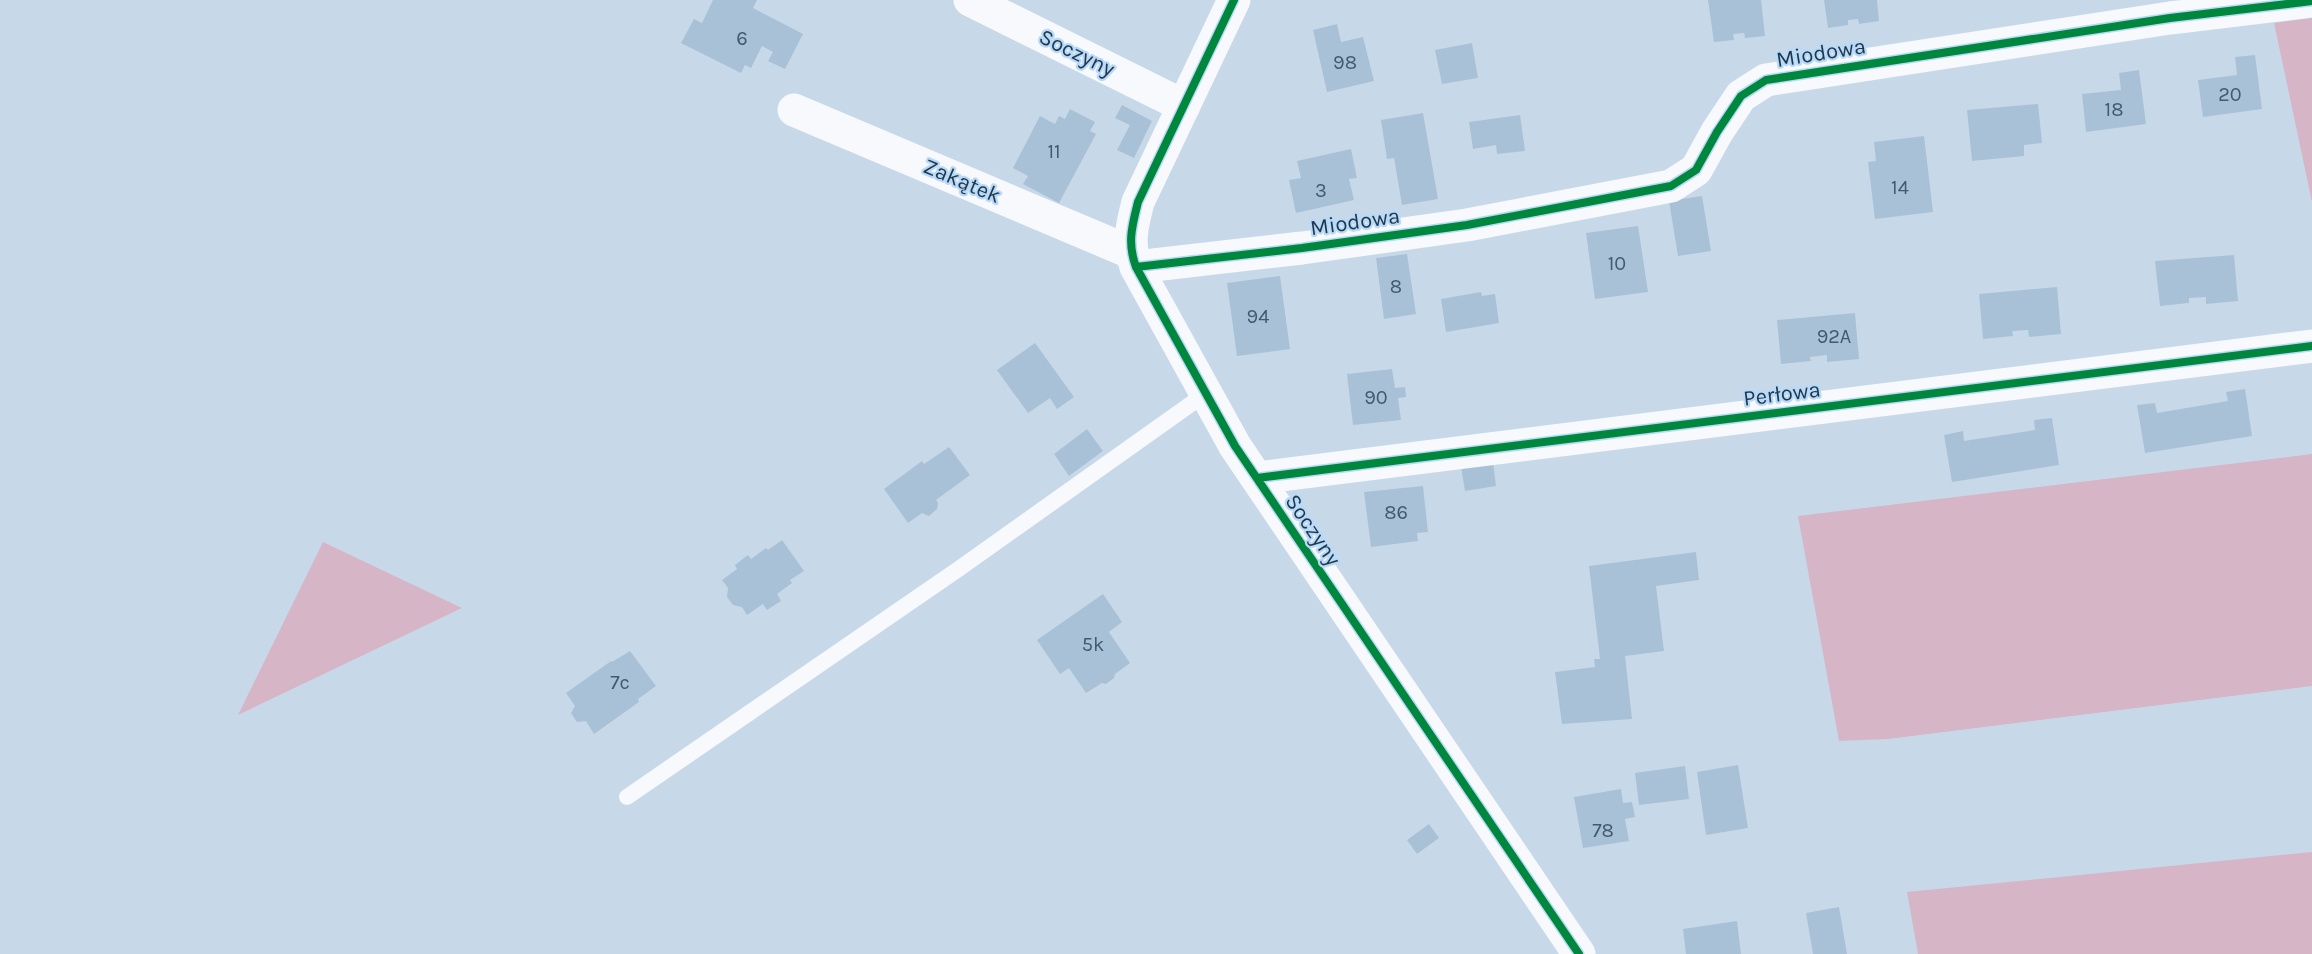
<svg xmlns="http://www.w3.org/2000/svg" width="2312" height="954" viewBox="0 0 2312 954" font-family="Karla,sans-serif">
<style>
.green{fill:#d6b6c6}
.building{fill:#a9c1d6}
.lines{fill:none;stroke-linecap:round;stroke-linejoin:round}
.lane{stroke:#f7f9fc;stroke-width:16}
.street{stroke:#f7f9fc;stroke-width:33}
.cycleway-casing{stroke:#b8daf8;stroke-width:11}
.cycleway{stroke:#00873e;stroke-width:8}
.labels{text-anchor:middle;dominant-baseline:central;stroke-width:4.5;stroke-linejoin:round;paint-order:stroke}
.number-label{font-size:20px;fill:#425a6e}
.street-label{font-size:22px;fill:#1f374b;stroke:#b8daf8}
</style>
<rect width="100%" height="100%" fill="#c7d9e9"/>
<path class="green" d="M2312 18V202L2274 23Z
M2312 454V686L1888 739 1839 741 1798 516Z
M323 542 462 608 238 715Z
M2312 852V954H1918L1907 892Z"/>
<path class="building" d="M713 0H757L753 8 803 34 785 69 768 61 773 52 762 46 751 68 745 65 741 73 681 43 694 19 702 23Z
M1708 0H1761L1765 36 1745 38 1744 33 1733 34 1734 40 1714 42Z
M1824 0H1877L1879 21 1859 24 1858 19 1848 20V25L1828 28Z
M1337 24 1341 42 1363 37 1374 81 1327 92 1313 30Z
M1472 43 1478 78 1442 84 1435 50Z
M2255 55 2262 109 2203 117 2198 80 2237 75 2235 57Z
M2139 70 2146 124 2086 132 2082 94 2121 90 2119 73Z
M2038 104 2042 143 2024 145V156L1972 161 1967 110Z
M1122 105 1152 121 1134 158 1117 150 1130 125 1115 118Z
M1070 109 1095 122 1090 131 1096 134 1059 203 1023 184 1028 176 1013 168 1040 116 1055 124 1059 116 1065 119Z
M1423 113 1438 199 1402 205 1394 158 1387 159 1381 120Z
M1520 115 1525 151 1497 154 1496 145 1473 149 1469 122Z
M1924 136 1933 212 1875 219 1868 162 1876 161 1874 142Z
M1351 149 1357 178 1349 179 1354 200 1296 213 1289 180 1301 178 1297 161Z
M1702 196 1711 251 1678 256 1669 201Z
M1638 226 1648 292 1595 299 1586 233Z
M1407 254 1416 314 1384 319 1376 258Z
M2234 255 2238 301 2206 304V297L2189 298V303L2160 306 2155 261Z
M1280 276 1290 349 1237 356 1227 283Z
M2057 287 2061 334 2029 337 2028 330 2012 331 2013 336 1983 339 1979 294Z
M1481 292 1482 296 1495 294 1499 323 1446 332 1441 299Z
M1855 313 1859 359 1827 362V355L1810 357 1811 361 1781 364 1777 320Z
M1035 343 1074 397 1057 409 1050 398 1028 413 997 370Z
M1392 369 1395 388 1405 387 1406 397 1398 398 1401 420 1353 425 1347 374Z
M2245 389 2252 436 2145 453 2137 405 2155 403 2157 413 2228 401 2226 392Z
M2052 418 2059 465 1952 482 1944 435 1963 431 1964 441 2035 430 2034 420Z
M1087 429 1103 451 1069 476 1054 454Z
M949 447 970 475 936 500 938 503 937 509 929 516 922 513 908 523 884 489 922 461 924 464Z
M1459 454H1492L1496 486 1465 491Z
M1423 486 1428 532 1417 533 1418 541 1371 547 1364 492Z
M782 540 804 571 790 580 792 583 777 594 781 601 767 610 763 604 747 615 742 607 733 605 727 597 728 588 722 580 737 569 735 565 748 555 751 559 766 548 768 550Z
M1696 552 1699 580 1656 586 1664 651 1625 656 1632 719 1562 724 1555 672 1595 667 1594 659H1600L1589 566Z
M1103 594 1122 622 1109 632 1130 663 1115 674 1114 678 1106 684 1102 683 1086 693 1069 668 1060 674 1037 640Z
M630 651 656 686 638 699 639 702 594 734 586 721 577 722 571 713 575 706 566 693 611 661 612 662Z
M1738 765 1748 828 1706 835 1697 772Z
M1685 766 1689 799 1639 805 1635 773Z
M1621 789 1623 803 1632 802 1635 817 1625 819 1629 841 1583 848 1574 797Z
M1429 824 1439 838 1417 854 1407 840Z
M1839 907 1847 954H1813L1806 913Z
M1737 921 1741 954H1686L1683 929Z"/>
<g class="lines">
<path class="lane" d="M627 797 960 568 1205 394"/>
<path class="street" d="M970 0 1184 106
M1234 0 1138 202C1132 226 1127 243 1136 267L1235 446 1579 954
M794 110 1130 252
M1136 267 1302 248 1467 225 1671 186 1696 170 1717 132 1741 96 1766 80 2170 18 2312 1
M1257 478 2312 346"/>
<g class="cycleway-casing">
<path id="cycleway" d="M1234 0 1138 202C1132 226 1127 243 1136 267L1235 446 1579 954
M1136 267 1302 248 1467 225 1671 186 1696 170 1717 132 1741 96 1766 80 2170 18 2312 1
M1257 478 2312 346"/>
</g>
<use href="#cycleway" class="cycleway"/>
</g>
<g class="labels">
<g class="number-label">
<text x="742" y="38">6</text>
<text x="1345" y="62">98</text>
<text x="2230" y="94">20</text>
<text x="2114" y="109">18</text>
<text x="1054" y="151">11</text>
<text x="1900" y="187">14</text>
<text x="1321" y="190">3</text>
<text x="1617" y="263">10</text>
<text x="1396" y="286">8</text>
<text x="1258" y="316">94</text>
<text x="1834" y="336">92A</text>
<text x="1376" y="397">90</text>
<text x="1396" y="512">86</text>
<text x="1093" y="644">5k</text>
<text x="620" y="682">7c</text>
<text x="1603" y="830">78</text>
</g>
<g class="street-label">
<text transform="translate(1077 53) rotate(26)">Soczyny</text>
<text transform="translate(1821 53) rotate(-9)">Miodowa</text>
<text transform="translate(962 181) rotate(23)">Zakątek</text>
<text transform="translate(1355 222) rotate(-8)">Miodowa</text>
<text transform="translate(1782 394) rotate(-7)">Perłowa</text>
<text transform="translate(1313 530) rotate(56)">Soczyny</text>
</g>
</g>
</svg>
